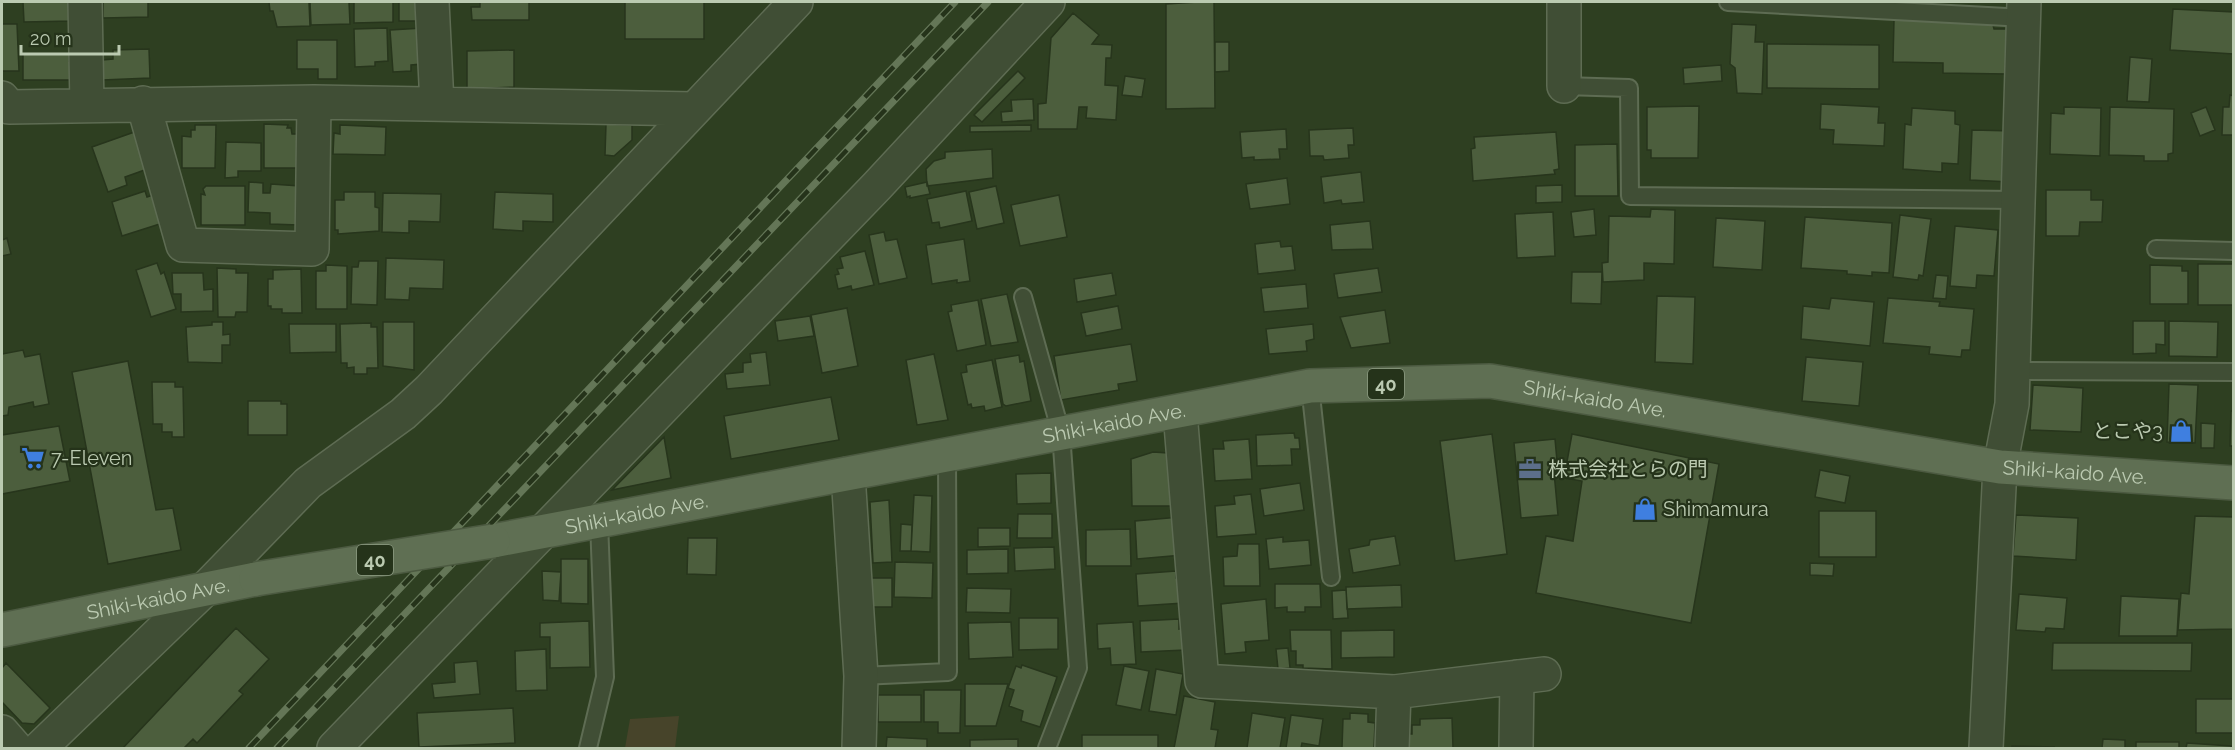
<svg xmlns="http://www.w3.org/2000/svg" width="2235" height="750" viewBox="0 0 2235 750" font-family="Raleway,'Noto Sans JP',sans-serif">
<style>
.green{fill:#47442a}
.building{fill:#4c5e3d;stroke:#27351c;stroke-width:1.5}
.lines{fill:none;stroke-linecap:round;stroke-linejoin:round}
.lane-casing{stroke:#5e6c53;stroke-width:20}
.street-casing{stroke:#5e6c53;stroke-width:36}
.primary-casing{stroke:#4c5a41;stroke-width:36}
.lane{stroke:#404e35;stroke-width:16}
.street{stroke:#404e35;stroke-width:33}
.primary{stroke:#5f6f53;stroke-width:33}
.rail-casing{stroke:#647657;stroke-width:7}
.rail{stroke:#25331a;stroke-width:4.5;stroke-dasharray:14;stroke-linecap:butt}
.primary-bridge-casing{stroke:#4c5a41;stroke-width:36;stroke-linecap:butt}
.primary-bridge{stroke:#5f6f53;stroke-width:33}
.labels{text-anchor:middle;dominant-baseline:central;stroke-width:4.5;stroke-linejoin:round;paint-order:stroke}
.shield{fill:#25331a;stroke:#8e9d84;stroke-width:1.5}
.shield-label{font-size:18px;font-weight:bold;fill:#bbcab1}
.street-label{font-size:20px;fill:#bbcab1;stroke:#25331a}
.poi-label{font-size:20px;fill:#bbcab1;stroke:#25331a;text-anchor:start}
</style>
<rect width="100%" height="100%" fill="#2e3f21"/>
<path class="green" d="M679 716 675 748H625L630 719Z"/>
<path class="building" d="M23 2H71V21L24 22Z
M103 2H148V17L103 18Z
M269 2H309L310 26 277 27 273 11H270Z
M310 2H349L350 24 311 25Z
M354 2H393V22L354 23Z
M399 2H423V21H399Z
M480 2H529V20H472L471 7H480Z
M625 2H704V39H625Z
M1198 2H1214L1215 108 1166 109V4Z
M2173 9 2234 12V54L2170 50Z
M1073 13 1099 35 1092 44 1112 45 1111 58H1106L1105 85 1118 86 1116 120 1086 118 1087 107H1079L1077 129H1038V104L1046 103 1051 38Z
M1894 20 1992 21 1994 29H2008L2007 74 1943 73V63L1893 62Z
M2 24H17L19 71H2Z
M1732 24 1756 25 1755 42H1764L1762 94 1737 93 1735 68 1730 64Z
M387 28 388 61 375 62V66L355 67 354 29Z
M423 28 422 64 411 65V71L393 72 390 30Z
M297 40H337V79H318V69H297Z
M1215 42H1229V71L1215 72Z
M1767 44 1879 45V89L1767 88Z
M149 49 150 78 102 80V60L113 59V50Z
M514 50V87L467 89V51Z
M23 54H69V61L74 60V80H23Z
M2130 57 2152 59 2149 102 2127 101Z
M1721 65 1722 81 1684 84 1683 68Z
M1018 71 1025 78 982 122 974 115Z
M1125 76 1145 79 1142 97 1122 95Z
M2230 95 2234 96V135H2222L2223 107H2229Z
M1033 99 1034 120 1002 122 1001 112 1012 111 1011 100Z
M1821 104 1879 107 1878 123H1885L1884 146 1833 144 1834 130 1820 129Z
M1699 106 1698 158H1651V150H1647V107Z
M2064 107 2101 108 2100 156 2050 154 2051 113 2064 114Z
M2110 107 2174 109 2173 153 2168 154V161H2144V156L2109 155Z
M2206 107 2215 130 2200 136 2191 113Z
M1912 108 1955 111V124L1960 125 1958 164 1942 163V172L1903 169 1905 124 1911 125Z
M264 124 288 125 287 128H291L292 134H299L298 168H264Z
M606 124 632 125V140L614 156 605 155Z
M195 125H216L215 168H182V136L191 137V130H195Z
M340 125 386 127 385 155 333 154 334 133 340 134Z
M1031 125V131L970 132V126Z
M1353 128 1354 145H1348L1349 158 1324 160 1323 156H1310L1309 130Z
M1286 129 1287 149H1279L1280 159 1254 160V157L1242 158 1240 132Z
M140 130 153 167 125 177 127 185 108 192 92 147Z
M1972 130 2014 131 2011 182 1970 180Z
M1556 132 1559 169 1554 170 1555 174 1473 181 1471 149 1475 148 1474 137Z
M226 142 261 143V171H238V177L225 178Z
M1617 144 1618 196H1575V145Z
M992 149 993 178 927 186 926 169 934 161 945 158V152Z
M1361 172 1364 202 1342 204 1341 200 1324 203 1321 177Z
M1287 178 1290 204 1250 209 1246 184Z
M249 182 263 183V193H270L271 184 300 186 299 225 270 224V213L248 212Z
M927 182 930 194 910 198V196L907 197 905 187Z
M1562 185V202L1536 203V186Z
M206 186H245V225H201V194L205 195 203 189Z
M996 186 1004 223 977 229 969 192Z
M2046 190H2091V200H2103L2102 222H2080L2079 236H2046Z
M145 191 147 197 156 194 166 222 122 236 112 202Z
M966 191 972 221 940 228 939 222 932 223 927 199Z
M344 192H375V207L379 208V231L338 234V230H335V200H344Z
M495 192 553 194V222L523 221V231L493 229Z
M383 193 441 194 440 222 409 221V233L382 232Z
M1059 195 1067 237 1020 246 1011 205Z
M1594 209 1596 235 1574 237 1571 212Z
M1651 209 1675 210 1674 264 1644 263V280L1603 282 1602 263 1608 262 1609 216 1650 217Z
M1553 212 1555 256 1517 258 1515 214Z
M1900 215 1931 219 1923 276 1919 275 1918 280 1893 277Z
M1805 217 1892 223 1889 273 1872 272V276L1847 274V271L1801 268Z
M1716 218 1765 221 1762 270 1713 267Z
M1370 221 1373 249 1332 250 1330 225Z
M1955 226 1998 230 1994 276 1977 275 1976 288 1950 286Z
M884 232 886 241 897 239 907 278 879 284 869 235Z
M7 238 11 254 2 256V240Z
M964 239 970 281 957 283V280L932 284 926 245Z
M1280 241 1281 247 1292 246 1295 270 1258 274 1255 244Z
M865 251 874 285 852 290 851 286 838 289 835 275 839 274 837 269 843 268 840 257Z
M386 258 444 260 443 289 410 288 409 300 385 299Z
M359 261H378L377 305 351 304 352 267H358Z
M157 263 161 274 164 272 176 309 151 317 136 270Z
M2198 264H2233L2234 305H2198Z
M326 265 347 266V309H316V271H326Z
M2150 265 2182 266V271H2188V304H2150Z
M217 268 236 269V273H248L247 312H236L235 317H218Z
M1378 268 1382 292 1338 298 1334 274Z
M301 269 302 313H282V309H271V306H268V279H273V270Z
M1572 272H1602L1601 304 1571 303Z
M172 273H203L204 290 213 289V311L181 312V294H173Z
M1112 273 1116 295 1077 302 1074 279Z
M1936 275 1948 276 1946 299 1933 298Z
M1306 284 1308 308 1264 312 1261 288Z
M1007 294 1018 342 991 346 981 299Z
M1657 296 1695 297 1693 364 1655 362Z
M1831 298 1874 302 1870 346 1801 339 1803 306 1829 309Z
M1888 298 1940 302 1939 306 1974 309 1970 350H1962L1961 357 1929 354 1930 347 1883 343Z
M978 300 986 345 957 351 948 312 952 311 951 305Z
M1118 306 1122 329 1086 336 1081 313Z
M847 308 858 366 822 373 811 315Z
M1385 310 1390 343 1351 348 1340 317Z
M810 316 814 336 778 341 775 321Z
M2133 321H2165V345L2156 344V353L2133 354Z
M2169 321 2218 322 2217 357 2169 356Z
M212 322H223V335L230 334V345H222V363L188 362 186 327 212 325Z
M383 322H414V370L383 366Z
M371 323V327H377L378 368H367V374H354V367L347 368V363H341L340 324Z
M289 324H336V352L290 353Z
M1313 324 1314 339 1306 341 1307 351 1269 354 1266 329Z
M1131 344 1137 381 1118 384 1119 390 1061 400 1054 356Z
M23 350 25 357 40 354 49 404 34 407 33 402 9 407 8 415 2 416V354Z
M766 352 770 385 727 389 725 374 743 372V363L751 362 750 354Z
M934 354 948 420 917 425 906 360Z
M1019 355 1020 362 1024 361 1031 401 1006 406 1003 404 995 359Z
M1806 357 1863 362 1859 406 1802 401Z
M992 360 1002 407 985 411 984 406 972 408 971 404 968 405 961 373 967 372 966 365Z
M128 361 156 510 173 508 181 550 108 564 72 372Z
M152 382H175V387H183L184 437H172V432H162V424H153Z
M2169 384 2198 385 2195 443 2167 442Z
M2033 385 2083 388 2081 432 2030 430Z
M831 397 839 440 731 459 724 416Z
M248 401H281V404H287V435H248Z
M2231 411H2234V446H2230Z
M2201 423 2215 424 2214 448H2201Z
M59 426 70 481 2 494V435Z
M1294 433 1295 438H1299L1300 449H1291L1292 465 1257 466 1256 435Z
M1492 434 1507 554 1455 561 1440 441Z
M1572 434 1719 464 1691 623 1536 593 1546 536 1573 541 1582 481 1564 478Z
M664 437 671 478 612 490Z
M1249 439 1252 479 1215 481 1213 449H1224L1223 441Z
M1555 439 1558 472H1554L1558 515 1521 518 1514 443Z
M1153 452 1168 453 1178 506H1132L1131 459Z
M1820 470 1850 476 1845 503 1815 497Z
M1051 473V503L1017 504 1016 474Z
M1300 483 1304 510 1264 516 1260 489Z
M1251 494 1256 534 1217 537 1215 506 1235 504 1234 496Z
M914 495 932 496 930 552 911 551Z
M889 500 892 562 873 563 870 502Z
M1819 511H1876V557H1819Z
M1018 514H1052V538H1017Z
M2016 515 2078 518 2076 560 2013 556Z
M2195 516 2234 517V629L2178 630 2181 593 2189 594Z
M1180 517 1183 555 1137 559 1135 521Z
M901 524 912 525 911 551H900Z
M978 528H1010V546L978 547Z
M1130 529 1131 566H1086V530Z
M1395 536 1400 565 1353 573 1349 549 1369 545 1370 540Z
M1283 537V542L1309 540 1311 565 1269 569 1266 539Z
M688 538H717L716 575 687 574Z
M1238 544H1259L1260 586H1224L1223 557 1237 556Z
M1054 547 1055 569 1015 571 1014 548Z
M1008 549V573L967 574V550Z
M561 559H588V604L561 603Z
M895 562 933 563 932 598 894 597Z
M1810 563 1834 564 1833 576 1810 575Z
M542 571 561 572 559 601 543 600Z
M1176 571V578L1183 577 1184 603 1138 606 1136 574Z
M871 578H892V607H872Z
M1275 584H1320L1321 607H1305V612H1287V607L1275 608Z
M1401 585 1402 607 1347 609 1346 587Z
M967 588 1011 589 1010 613 966 612Z
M1346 590 1348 618 1333 619 1332 591Z
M2019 594 2067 598 2064 629 2046 628 2045 632 2016 630Z
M2121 596 2179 599 2177 636H2119Z
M1266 599 1269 640 1245 642 1246 652 1225 654 1221 604Z
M1019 618H1058V649L1019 650Z
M1179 619V629L1185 628 1186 650 1141 652 1140 621Z
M589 621 590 667 550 668V637H540V623Z
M1011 622 1013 657 969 659 968 623Z
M1133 622 1136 664 1111 665 1110 648 1098 649 1097 624Z
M236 628 269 659 239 691 243 694 197 743 193 739 184 748H123Z
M1290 630H1331L1332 669 1303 668V665H1296V651H1291Z
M1394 630V657L1341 658V631Z
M2053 643H2192L2191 671 2052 670Z
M1288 648 1290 668 1278 669 1276 649Z
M546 649 547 690 516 691 515 651Z
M477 661 480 694 434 698 432 684 455 682 454 663Z
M6 663 50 708 34 724 22 723 2 702V668Z
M1022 665 1057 677 1040 727 1021 721 1023 711 1009 706 1014 690 1008 688 1016 666 1021 668Z
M1124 666 1149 671 1141 710 1116 705Z
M1156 669 1183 674 1176 715 1149 711Z
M965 684H1008L996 726H965Z
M924 690H961L960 733H938V722H924Z
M878 695H921V722H878Z
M1184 696 1215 702 1211 729 1218 730 1215 748H1174Z
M2196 699H2234V733H2196Z
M513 708 515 743 419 747 417 713Z
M1252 713 1285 718 1280 748H1247Z
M1350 713 1368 714V722L1375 723 1374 748H1342L1343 719H1350Z
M1291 715 1323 719 1319 746 1302 743 1301 748H1286Z
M1452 718 1453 748H1407V734H1412V725H1420V719Z
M1082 735H1158V748H1082Z
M887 737 927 739V748H886Z
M1018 739V748H970V740Z
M2103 739 2125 740V748H2102Z
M2136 742H2179V748H2136Z
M2187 743 2231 746V748H2186Z
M2012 746 2055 747 2012 748Z"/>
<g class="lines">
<g class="lane-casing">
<path id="lane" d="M1728 2 2025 18
M1564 86 1629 88 1630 196 2017 200
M2156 249 2234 251
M1023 297 1061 433 1078 668 1047 748
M2012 371 2234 372
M1310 386 1331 577
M861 676 948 672 947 456
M588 748 605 677 599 522"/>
</g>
<g class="street-casing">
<path id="street" d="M85 2 87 105
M432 2 437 104
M1564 86V2
M2 98 9 107 314 102 694 109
M143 103 183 245 312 249 314 102
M1180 412 1202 681 1394 692 1392 748
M848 474 861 676 859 748
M1394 692 1544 674
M2 732 16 748
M40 748 205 589 308 483 403 414 429 390 796 2
M334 748 877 186 1048 2
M1516 748 1517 677
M1986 748 2000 467 2012 404 2024 2"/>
</g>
<g class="primary-casing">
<g id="primary">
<path id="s1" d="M493 541 1310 386 1490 381 2000 467 2234 483"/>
<path id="s2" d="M2 630 256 579"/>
</g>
</g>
<use href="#lane" class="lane"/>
<use href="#street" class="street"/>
<use href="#primary" class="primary"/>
<g class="rail-casing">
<path id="rail" d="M249 748 955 2
M277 748 988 2"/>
</g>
<use href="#rail" class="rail"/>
<g class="primary-bridge-casing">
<path id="primary-bridge" d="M256 579 493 541"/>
</g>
<use href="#primary-bridge" class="primary-bridge"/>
</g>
<defs>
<g id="shop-bare" transform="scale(1.8)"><path d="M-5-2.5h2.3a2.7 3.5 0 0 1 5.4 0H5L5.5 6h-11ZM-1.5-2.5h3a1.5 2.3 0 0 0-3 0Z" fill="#3f7fe0" stroke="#25331a" stroke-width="2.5" paint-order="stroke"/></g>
<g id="supermarket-bare" transform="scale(1.8)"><path d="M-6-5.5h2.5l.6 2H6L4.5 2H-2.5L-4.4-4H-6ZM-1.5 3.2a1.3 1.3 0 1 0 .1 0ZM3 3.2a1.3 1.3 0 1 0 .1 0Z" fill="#3f7fe0" stroke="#25331a" stroke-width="2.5" paint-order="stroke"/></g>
<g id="office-bare" transform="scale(1.8)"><path d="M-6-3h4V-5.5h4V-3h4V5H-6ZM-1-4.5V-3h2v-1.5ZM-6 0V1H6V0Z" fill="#5c6f8a" stroke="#25331a" stroke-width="2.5" paint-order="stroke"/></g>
</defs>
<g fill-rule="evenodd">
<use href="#shop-bare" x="2181" y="431"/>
<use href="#supermarket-bare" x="33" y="458"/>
<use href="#office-bare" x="1530" y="469"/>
<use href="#shop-bare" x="1645" y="509"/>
</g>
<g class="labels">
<g class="shield">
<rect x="1368" y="369" width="36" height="30" rx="4.5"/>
<rect x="357" y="545" width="36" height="30" rx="4.5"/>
</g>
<g class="shield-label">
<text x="1386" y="384">40</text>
<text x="375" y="560">40</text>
</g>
<g class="street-label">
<text stroke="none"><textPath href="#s1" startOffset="1118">Shiki-kaido Ave.</textPath></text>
<text stroke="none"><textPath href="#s1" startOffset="632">Shiki-kaido Ave.</textPath></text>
<text stroke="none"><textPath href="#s1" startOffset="1604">Shiki-kaido Ave.</textPath></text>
<text stroke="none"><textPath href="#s1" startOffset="146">Shiki-kaido Ave.</textPath></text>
<text stroke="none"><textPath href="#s2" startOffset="159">Shiki-kaido Ave.</textPath></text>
</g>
<g class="poi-label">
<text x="2163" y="431" text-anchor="end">とこや3</text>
<text x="51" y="458">7-Eleven</text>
<text x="1548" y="469">株式会社とらの門</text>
<text x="1663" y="509">Shimamura</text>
</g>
</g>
<rect width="2235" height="750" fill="none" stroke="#bbcab1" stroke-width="6"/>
<path d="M21 45v9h98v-9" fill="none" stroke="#bbcab1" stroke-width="3"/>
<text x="30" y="45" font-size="18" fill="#bbcab1" stroke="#25331a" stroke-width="4.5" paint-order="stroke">20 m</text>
</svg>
